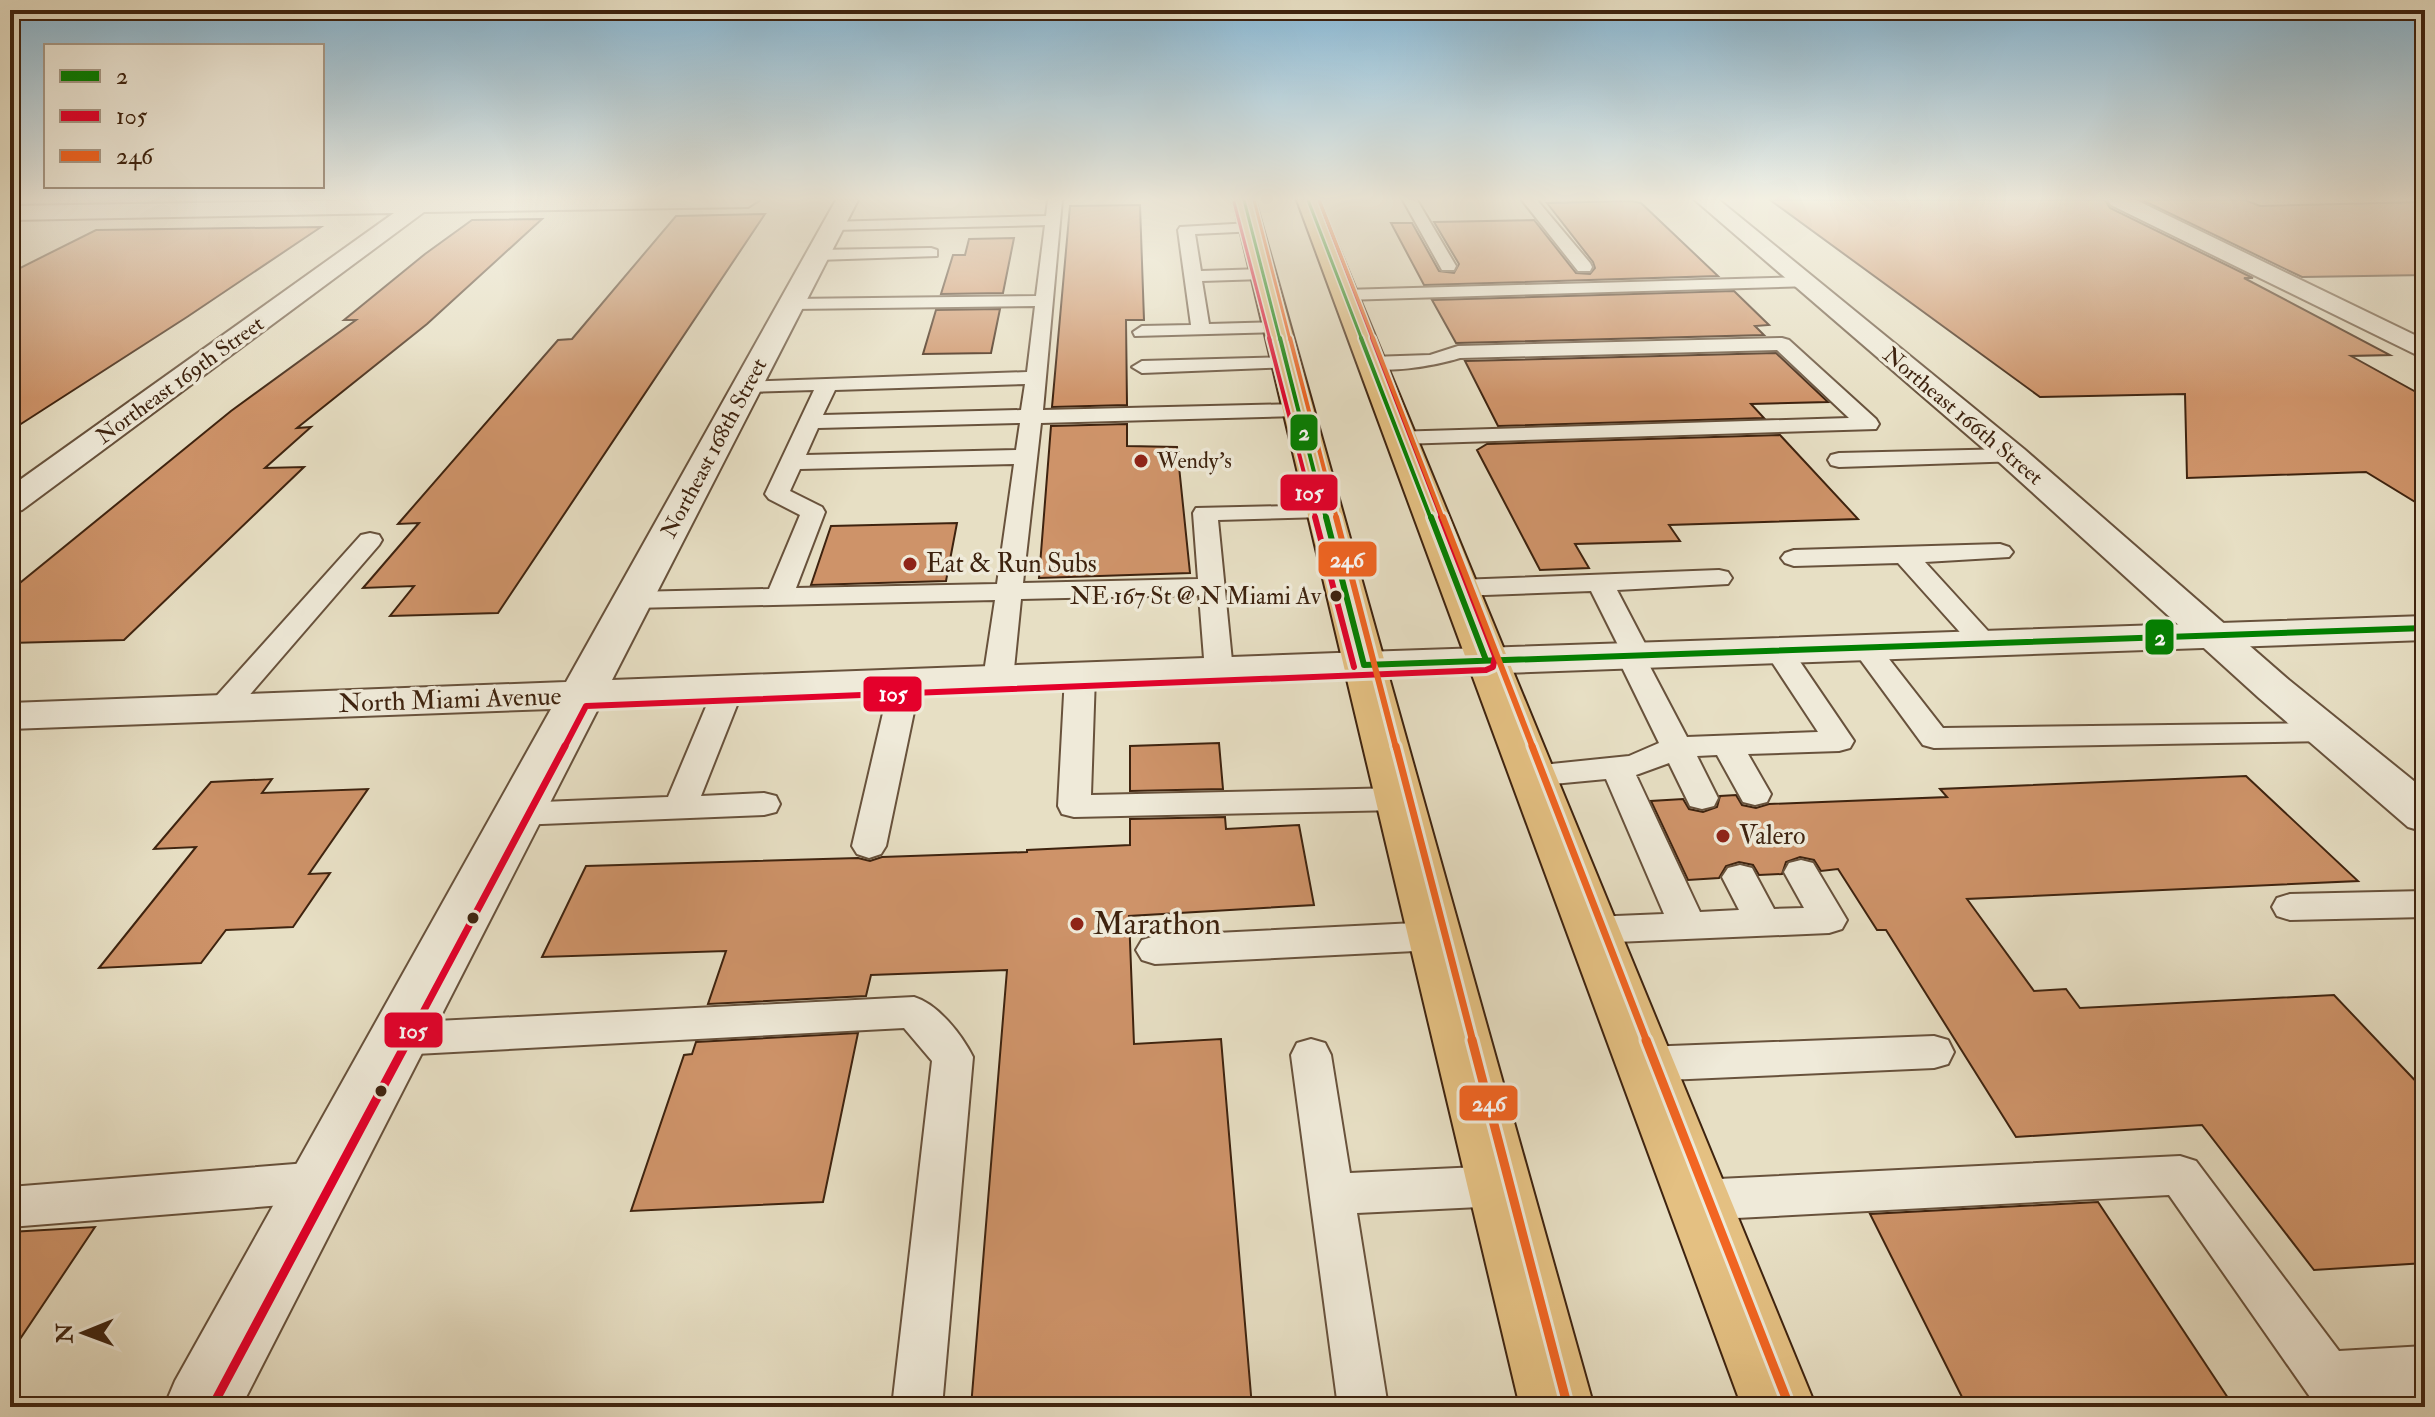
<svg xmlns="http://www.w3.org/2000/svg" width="2435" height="1417" viewBox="0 0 2435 1417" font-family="'IM FELL Double Pica',serif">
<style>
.building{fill:#ce9369;stroke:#3e230f;stroke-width:2}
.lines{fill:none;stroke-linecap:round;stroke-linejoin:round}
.service-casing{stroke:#68523c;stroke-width:4}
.minor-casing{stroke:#68523c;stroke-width:4}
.tertiary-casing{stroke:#68523c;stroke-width:4}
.primary-casing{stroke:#3e230f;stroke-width:4}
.service{fill:#efead9;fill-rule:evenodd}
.minor{fill:#efead9;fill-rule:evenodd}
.tertiary{fill:#efead9;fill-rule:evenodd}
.primary{fill:#e4c082;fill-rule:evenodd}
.bus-1-far2-casing{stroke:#efead9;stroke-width:6}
.bus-1-far1-casing{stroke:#efead9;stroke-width:8}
.bus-1-casing{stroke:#efead9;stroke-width:12}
.bus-2-far4-casing{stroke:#efead9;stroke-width:6}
.bus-2-far3-casing{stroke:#efead9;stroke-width:8}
.bus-2-far2-casing{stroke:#efead9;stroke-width:12}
.bus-2-far1-casing{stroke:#efead9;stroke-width:13}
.bus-2-casing{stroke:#efead9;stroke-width:15}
.bus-3-far4-casing{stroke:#efead9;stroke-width:6}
.bus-3-far3-casing{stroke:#efead9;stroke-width:8}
.bus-3-far2-casing{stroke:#efead9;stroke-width:12}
.bus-3-far1-casing{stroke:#efead9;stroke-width:13}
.bus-3-casing{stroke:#efead9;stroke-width:15}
.bus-1-far2{stroke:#008000;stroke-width:3}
.bus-1-far1{stroke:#008000;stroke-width:4}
.bus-1{stroke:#008000;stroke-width:6}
.bus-2-far4{stroke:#e4002b;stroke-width:3}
.bus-2-far3{stroke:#e4002b;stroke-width:4}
.bus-2-far2{stroke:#e4002b;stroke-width:6}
.bus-2-far1{stroke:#e4002b;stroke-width:7}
.bus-2{stroke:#e4002b;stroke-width:9}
.bus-3-far4{stroke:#f26522;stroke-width:3}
.bus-3-far3{stroke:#f26522;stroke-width:4}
.bus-3-far2{stroke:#f26522;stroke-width:6}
.bus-3-far1{stroke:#f26522;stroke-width:7}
.bus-3{stroke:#f26522;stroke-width:9}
.poi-dot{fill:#8f2418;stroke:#efead9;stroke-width:3}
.bus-dot{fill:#3e230f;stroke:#efead9;stroke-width:3}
.labels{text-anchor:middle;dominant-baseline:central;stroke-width:7;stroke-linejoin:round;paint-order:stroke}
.far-street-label{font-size:22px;fill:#3e230f;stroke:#efead9}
.far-poi-label{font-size:22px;fill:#3e230f;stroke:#efead9;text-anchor:start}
.bus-label{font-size:24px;fill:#3e230f;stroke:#efead9;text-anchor:end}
.poi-label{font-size:26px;fill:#3e230f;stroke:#efead9;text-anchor:start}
.street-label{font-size:26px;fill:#3e230f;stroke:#efead9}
.near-poi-label{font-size:32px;fill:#3e230f;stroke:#efead9;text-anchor:start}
.line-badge{stroke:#efead9;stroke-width:3}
.badge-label{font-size:22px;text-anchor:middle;font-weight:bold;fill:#fff}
</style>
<rect width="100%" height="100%" fill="#e7dfc4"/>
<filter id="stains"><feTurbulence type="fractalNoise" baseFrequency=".0025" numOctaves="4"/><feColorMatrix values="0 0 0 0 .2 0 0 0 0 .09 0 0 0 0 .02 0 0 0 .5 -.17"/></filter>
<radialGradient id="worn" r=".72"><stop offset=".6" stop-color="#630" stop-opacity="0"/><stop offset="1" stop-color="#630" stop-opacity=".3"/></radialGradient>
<path class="building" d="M1770 200H2105L2110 208 2253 278H2244L2390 355 2351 356 2425 397V508L2366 472 2187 478 2185 394 2040 397Z
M2142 200H2245L2260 206 2425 202V275L2302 277Z
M1631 201 1641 203 1718 276 1424 285 1391 223H1412L1439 271 1454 273 1459 264 1434 222 1534 220 1576 273 1590 274 1595 268 1593 262 1547 203Z
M1140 205 1144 320H1126L1127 405 1052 407 1070 206Z
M765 214 498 613 390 616 414 586 363 588 419 523 398 524 558 340 572 339 676 216Z
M542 219 427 324 297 428 311 427 265 468 304 467 124 640 10 643V591L231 411 356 320H344L425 254 472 220Z
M321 227 187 317 10 431V273L96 230Z
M1014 238 1003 293 941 294 953 255H965L969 239Z
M1734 291 1769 325 1755 326 1764 335 1456 343 1432 300Z
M1000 309 991 353 923 354 936 310Z
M1776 353 1828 402 1751 404 1764 418 1498 426 1465 361Z
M1127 424V446L1177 447 1190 573 1039 578 1051 426Z
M1780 435 1858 519 1669 525 1680 541 1575 544 1589 568 1540 570 1477 450 1487 444Z
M957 523 946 581 811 585 831 526Z
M1219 743 1223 789 1130 791V746Z
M2246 776 2358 881 1967 899 2034 991 2066 989 2080 1008 2334 995 2425 1091V1263L2314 1270 2202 1125 2016 1137 1886 930H1877L1838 869 1821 871 1814 860 1800 857 1786 862 1782 874 1759 875 1753 865 1739 862 1726 866 1719 878 1688 880 1651 801 1683 799 1689 809 1703 812 1717 807 1720 796 1736 795 1742 805 1756 808 1769 804 1947 797 1940 789Z
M272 779 262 793 368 789 309 874 330 873 293 927 226 930 201 963 99 968 196 847 154 849 211 782Z
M1225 817 1226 829 1299 825 1314 905 1129 916 1134 1044 1221 1039 1252 1407H971L1007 970 871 975 866 996 708 1004 726 951 542 957 586 866 858 858 870 861 882 857 1027 852V850L1130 845V819Z
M858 1033 823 1202 631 1211 684 1055 692 1054 696 1042Z
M2098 1202 2234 1407H1967L1870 1214Z
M95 1227 10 1354V1232Z"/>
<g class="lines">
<g class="service-casing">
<path id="service" d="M1048 200H1062L1043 410 1298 404 1309 410 1298 416 1041 423 1023 583 1198 579 1193 513 1196 508 1333 505 1336 510 1333 515 1324 517 1218 520 1233 671 1229 677 1219 680 1209 677 1205 671 1199 595 1021 599 1013 679 1008 685 998 688 988 685 983 679 995 600 632 608 623 606 619 600 623 594 632 592 769 589 800 515 769 499 765 494 814 390 747 392 740 390 737 386 740 382 1027 372 1035 306 791 309 782 304 791 299 1036 296 1045 225 833 230 825 225 828 222 1046 216ZM1025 384 1021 410 823 415 835 390ZM1020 423 1016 450 806 455 818 428ZM1014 464 997 584 796 588 825 512 822 507 790 491 800 469Z
M1403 200H1417L1456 266 1454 270H1442Z
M1522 200H1537L1590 263 1592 267 1590 271H1578Z
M1251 223 1259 228 1257 231 1195 234 1201 271 1263 269 1272 274 1263 279 1202 281 1209 324 1277 322 1284 324 1286 328 1284 332 1135 336 1133 332 1142 326 1191 325 1178 230 1180 227Z
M931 248 937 250V256L817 260 809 255 817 250Z
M1804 277 1813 282 1810 286 1344 300 1335 295 1344 290Z
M1782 338 1789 340 1876 419 1879 424 1876 429 1400 444 1389 437 1392 432 1849 418 1777 350 1460 358C1441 364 1375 378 1361 363L1371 357 1430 355 1458 346Z
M1286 357 1293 359 1296 363 1293 367 1142 373 1132 367 1142 361Z
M2012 449 2020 451 2023 456 2020 461 1839 467 1831 465 1828 460 1831 455 1839 453Z
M370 533 379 535 382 540 379 545 233 714 222 717 211 714 207 708 211 702 361 535Z
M2000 544 2009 547 2013 552 2009 557 1925 562 1999 643 1995 649 1985 651 1975 649 1898 563 1794 566 1785 563 1781 558 1785 553 1794 550Z
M1719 570 1728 572 1732 578 1728 584 1617 590 1651 655 1647 661 1687 737 1818 732 1764 650 1768 644 1778 642 1788 644 1854 741 1850 748 1839 751 1748 754 1771 794 1767 802 1755 805 1743 802 1717 755 1697 756 1718 798 1714 806 1702 809 1690 806 1669 763 1636 775 1700 912 1739 910 1722 877 1728 868 1740 865 1752 868 1774 909 1804 908 1784 872 1789 863 1801 860 1813 863 1847 920 1842 929 1829 933 1592 943 1579 940 1574 930 1579 920 1592 917 1664 914 1606 779 1532 786 1521 783 1516 776 1521 769 1532 766 1629 756 1659 743 1616 655 1620 649 1591 591 1458 596 1449 594 1445 588 1449 582 1458 580Z
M1865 639 1875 641 1943 728 2326 723 2337 725 2341 732 2337 739 2326 741 1934 748 1923 745 1851 647 1855 641Z
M1080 667 1090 670 1095 676 1091 795 1399 788 1411 791 1415 799 1411 807 1399 810 1074 817 1062 814 1058 806 1065 676 1070 670Z
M905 674 915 677 920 683 886 846 881 854 869 858 857 854 852 846 890 683 895 677Z
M728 681 738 684 743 690 701 796 764 793 776 796 780 804 776 812 764 815 517 825 505 822 500 814 505 806 517 803 668 797 713 690 718 684Z
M2425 891V917L2290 920 2277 916 2272 907 2277 898 2290 894Z
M1435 922 1448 926 1453 936 1448 946 1435 950 1155 964 1142 960 1136 950 1142 940 1155 936Z
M914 997C938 1004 962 1035 973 1057L942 1407H892L932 1061 904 1028 397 1055 383 1050 377 1039 383 1028 397 1023Z
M1934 1036 1948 1040 1954 1052 1948 1064 1934 1068 1644 1081 1630 1076 1624 1064 1630 1052 1644 1047Z
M1311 1039 1325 1043 1331 1055 1350 1173 1500 1166 1516 1172 1522 1186 1516 1200 1500 1206 1357 1213 1388 1407H1338L1291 1055 1297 1043Z
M2180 1156 2196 1161 2339 1351 2425 1346V1396L2369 1399 2372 1407H2317L2169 1195 1698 1220 1682 1214 1676 1200 1682 1186 1698 1180Z
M320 1162 336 1168 342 1182 336 1196 320 1202 10 1227V1187Z"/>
</g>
<g class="minor-casing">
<path id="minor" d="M385 200H759L748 207 424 212 22 510 10 513V487L394 213 10 220V206Z
M836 200H858L612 680 1364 652 1379 656 1385 665 1379 674 1364 678 599 707 241 1407H164L175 1381 551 709 10 729V703L566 682Z
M1695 200H1719L2024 449 2289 680 2425 790V832L2408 827 2259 698 2000 463Z
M2108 200H2136L2425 340V359L2111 205Z"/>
</g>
<g class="tertiary-casing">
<path id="tertiary" d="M2425 616V640L1364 678 1349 674 1343 665 1349 656 1364 652Z"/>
</g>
<g class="primary-casing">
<path id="primary" d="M1233 200H1255L1594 1407H1520Z
M1297 200H1319L1816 1407H1742Z"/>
</g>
<use href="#service" class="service"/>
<use href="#minor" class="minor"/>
<use href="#tertiary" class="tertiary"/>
<use href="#primary" class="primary"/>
<g class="bus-1-far2-casing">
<path id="bus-1-far2" d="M1244 200 1280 340
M1308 200 1362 340"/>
</g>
<g class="bus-1-far1-casing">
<path id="bus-1-far1" d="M1280 338 1326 519
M1361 338 1431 519"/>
</g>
<g class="bus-1-casing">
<path id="bus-1" d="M1326 517 1364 665
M1431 517 1486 660
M1364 665 2425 628"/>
</g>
<g class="bus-2-far4-casing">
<path id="bus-2-far4" d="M1319 200 1373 340
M1234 202 1270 340"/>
</g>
<g class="bus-2-far3-casing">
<path id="bus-2-far3" d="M1269 338 1316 519
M1372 338 1442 519"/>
</g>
<g class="bus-2-far2-casing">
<path id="bus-2-far2" d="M1315 517 1354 667
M564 748 586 706 1486 670 1493 667 1495 656 1441 517"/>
</g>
<g class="bus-2-far1-casing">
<path id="bus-2-far1" d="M407 1042 565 746"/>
</g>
<g class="bus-2-casing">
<path id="bus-2" d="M212 1407 408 1040"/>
</g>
<g class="bus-3-far4-casing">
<path id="bus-3-far4" d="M1254 200 1290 340
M1319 200 1374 340"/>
</g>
<g class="bus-3-far3-casing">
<path id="bus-3-far3" d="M1290 338 1337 519
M1373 338 1443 519"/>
</g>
<g class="bus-3-far2-casing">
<path id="bus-3-far2" d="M1336 517 1396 748
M1443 517 1533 748"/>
</g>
<g class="bus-3-far1-casing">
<path id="bus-3-far1" d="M1396 746 1473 1042
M1532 746 1647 1042"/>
</g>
<g class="bus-3-casing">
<path id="bus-3" d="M1472 1040 1567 1404
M1646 1040 1788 1403"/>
</g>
<use href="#bus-1-far2" class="bus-1-far2"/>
<use href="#bus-1-far1" class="bus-1-far1"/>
<use href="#bus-1" class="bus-1"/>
<use href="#bus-2-far4" class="bus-2-far4"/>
<use href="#bus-2-far3" class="bus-2-far3"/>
<use href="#bus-2-far2" class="bus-2-far2"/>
<use href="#bus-2-far1" class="bus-2-far1"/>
<use href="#bus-2" class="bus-2"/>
<use href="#bus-3-far4" class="bus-3-far4"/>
<use href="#bus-3-far3" class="bus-3-far3"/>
<use href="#bus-3-far2" class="bus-3-far2"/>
<use href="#bus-3-far1" class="bus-3-far1"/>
<use href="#bus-3" class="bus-3"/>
</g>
<linearGradient id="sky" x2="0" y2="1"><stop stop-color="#87b7d4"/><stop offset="0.5" stop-color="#f4f1e4"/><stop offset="1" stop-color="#f4f1e4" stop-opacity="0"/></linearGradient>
<rect width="2435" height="398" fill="url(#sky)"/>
<g class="poi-dot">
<circle cx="1141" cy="461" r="8"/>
<circle cx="910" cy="564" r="8"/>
<circle cx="1723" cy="836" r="8"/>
<circle cx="1077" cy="924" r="8"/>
</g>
<g class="bus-dot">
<circle cx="1336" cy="596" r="7"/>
<circle cx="473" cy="918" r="7"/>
<circle cx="381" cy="1091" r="7"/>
</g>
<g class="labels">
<g class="far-street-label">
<text transform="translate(180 380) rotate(-36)">Northeast 169th Street</text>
<text transform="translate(1963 416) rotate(40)">Northeast 166th Street</text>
<text transform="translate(714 448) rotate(-62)">Northeast 168th Street</text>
</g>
<g class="far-poi-label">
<text x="1157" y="461">Wendy's</text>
</g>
<g class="bus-label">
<text x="1321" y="596">NE 167 St @ N Miami Av</text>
</g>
<g class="poi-label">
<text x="926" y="564">Eat &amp; Run Subs</text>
<text x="1739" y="836">Valero</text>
</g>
<g class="street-label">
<text transform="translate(450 700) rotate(-2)">North Miami Avenue</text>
</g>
<g class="near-poi-label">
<text x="1093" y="924">Marathon</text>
</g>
</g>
<g class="line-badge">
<rect x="1289" y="413" width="30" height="39" rx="8" fill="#008000"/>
<rect x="1279" y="473" width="60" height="39" rx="8" fill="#e4002b"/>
<rect x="1317" y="540" width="61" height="38" rx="8" fill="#f26522"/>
<rect x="2144" y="618" width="31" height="38" rx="8" fill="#008000"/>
<rect x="862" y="675" width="61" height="38" rx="8" fill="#e4002b"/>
<rect x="383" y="1011" width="61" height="38" rx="8" fill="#e4002b"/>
<rect x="1458" y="1084" width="61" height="38" rx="8" fill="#f26522"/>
</g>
<g class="badge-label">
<text x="1304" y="440">2</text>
<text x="1309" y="500">105</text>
<text x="1347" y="567">246</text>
<text x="2160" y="645">2</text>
<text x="893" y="701">105</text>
<text x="413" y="1038">105</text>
<text x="1489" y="1111">246</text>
</g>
<rect width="2435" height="1417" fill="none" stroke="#e7dfc4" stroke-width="40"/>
<rect x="12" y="12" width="2411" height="1393" fill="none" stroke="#3e230f" stroke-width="4"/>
<rect x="20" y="20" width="2395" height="1377" fill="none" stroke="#3e230f" stroke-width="2"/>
<rect x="44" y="44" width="280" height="144" fill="#efead9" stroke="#a89a88" stroke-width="2"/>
<rect x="60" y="70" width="40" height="12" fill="#008000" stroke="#a89a88" stroke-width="2"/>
<text x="116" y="84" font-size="24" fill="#3e230f">2</text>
<rect x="60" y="110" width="40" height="12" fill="#e4002b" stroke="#a89a88" stroke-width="2"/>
<text x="116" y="124" font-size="24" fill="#3e230f">105</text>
<rect x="60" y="150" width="40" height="12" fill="#f26522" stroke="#a89a88" stroke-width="2"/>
<text x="116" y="164" font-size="24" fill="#3e230f">246</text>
<g transform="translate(84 1333) rotate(269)" stroke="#efead9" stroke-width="6" paint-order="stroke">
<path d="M0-6L14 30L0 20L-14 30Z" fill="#3e230f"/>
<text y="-12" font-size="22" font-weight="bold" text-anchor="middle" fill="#3e230f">N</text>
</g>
<rect width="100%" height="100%" filter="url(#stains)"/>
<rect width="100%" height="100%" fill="url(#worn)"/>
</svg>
